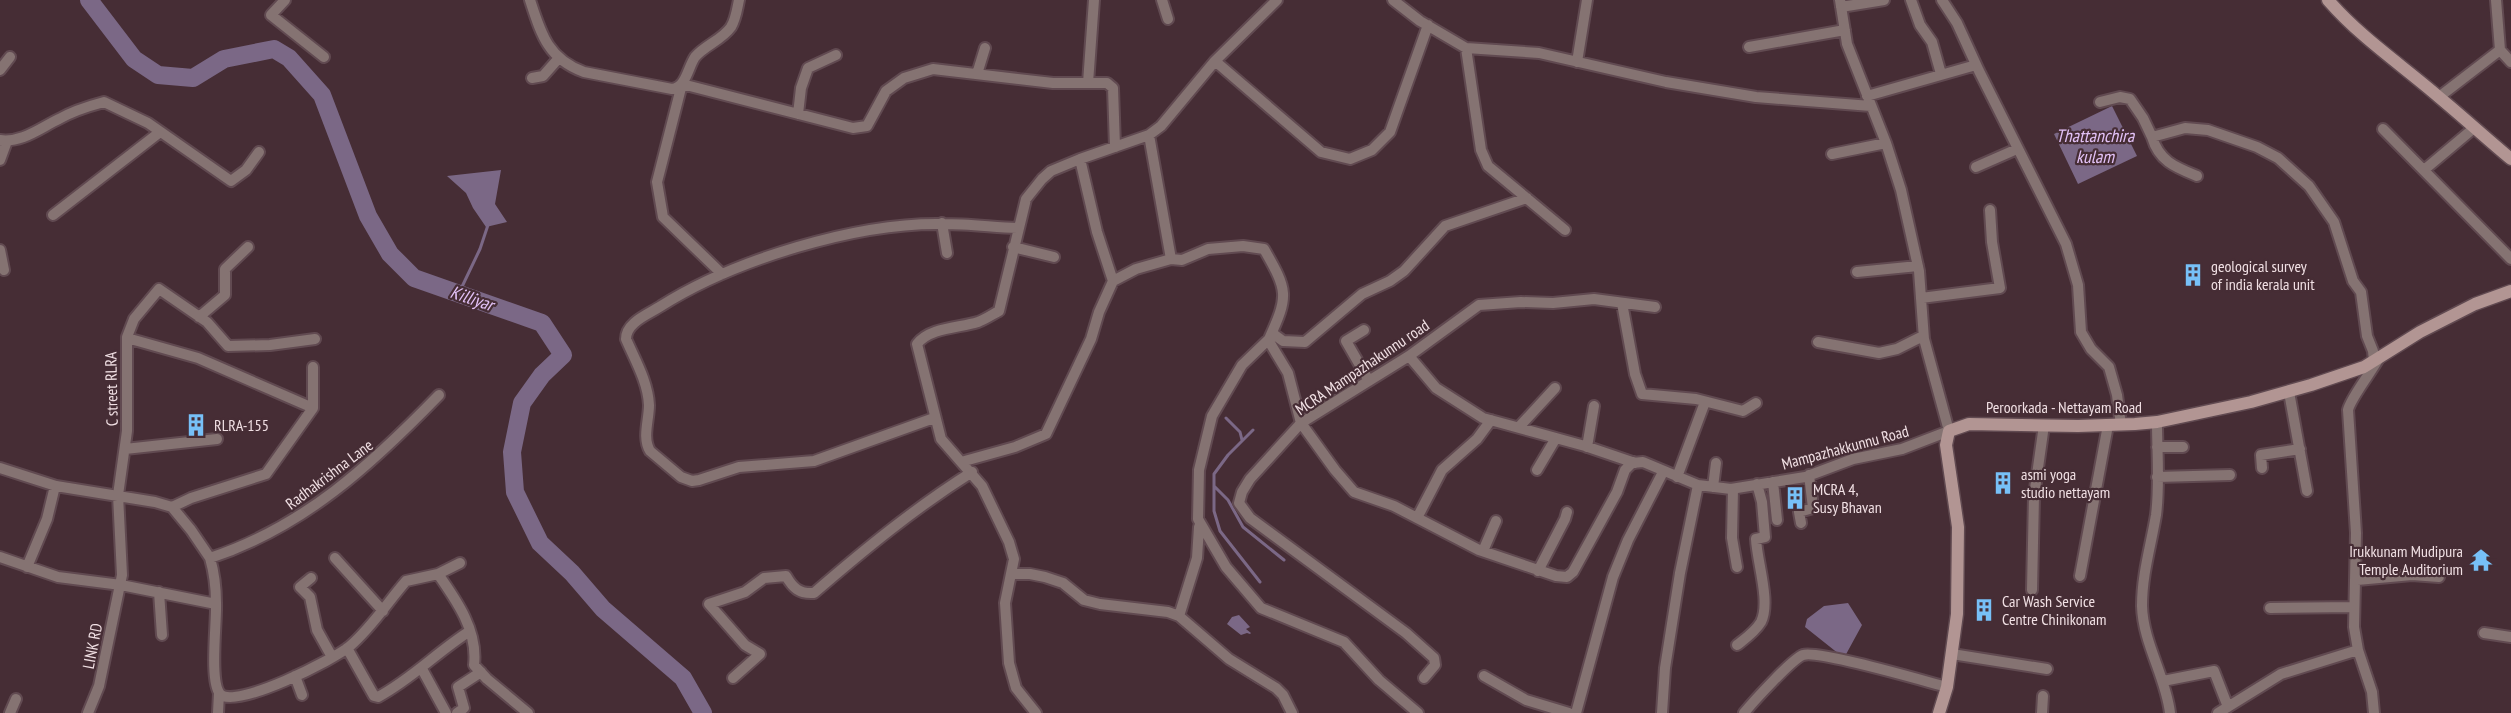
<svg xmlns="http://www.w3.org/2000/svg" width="2511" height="713" viewBox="0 0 2511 713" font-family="'PT Sans Narrow',sans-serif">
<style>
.water{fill:#7b6886}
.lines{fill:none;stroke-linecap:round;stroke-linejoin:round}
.stream{stroke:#7b6886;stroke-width:3}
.river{stroke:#7b6886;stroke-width:18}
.street-casing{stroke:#614a51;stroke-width:14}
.secondary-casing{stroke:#614a51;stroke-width:15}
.street{stroke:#857372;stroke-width:10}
.secondary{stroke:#b29593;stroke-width:12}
.labels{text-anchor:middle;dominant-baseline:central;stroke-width:4.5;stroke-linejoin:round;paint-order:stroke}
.poi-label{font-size:16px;fill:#f1e0e4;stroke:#462d35;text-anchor:start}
.street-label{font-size:16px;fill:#f1e0e4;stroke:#462d35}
.water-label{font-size:18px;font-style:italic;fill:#e2c1f6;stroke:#462d35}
</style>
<rect width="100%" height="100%" fill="#462d35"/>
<path class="water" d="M2112 106 2137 156 2078 184 2054 134Z
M501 170 495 204 507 222 486 227 473 208 466 193 447 176Z
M1848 603 1862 625 1844 658 1805 627 1807 619 1824 606Z
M1239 615 1250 627 1246 629 1251 633 1250 634 1247 633 1241 635 1227 624 1232 617Z"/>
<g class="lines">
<path class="stream" d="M459 293 480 249 488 225
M1226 418 1240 432 1242 440
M1253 430 1228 455 1214 474V511L1220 531 1260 582
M1214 486 1228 500 1243 527 1284 560
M1239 671 1258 683"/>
<path class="river" d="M89 0 134 59 158 75 193 78 224 59 274 49 289 58 322 95 368 216 390 254 414 278 542 323 563 355 542 375 522 403 512 452 515 492 540 543 572 573 603 609 683 678 703 713"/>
<g class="street-casing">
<path id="street" d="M285 0 271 15 324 57
M530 0C541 34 548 59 584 72L672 89C686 88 688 67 695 57 705 45 722 40 731 27 736 19 737 9 739 0
M1162 0 1168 19
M1393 0 1420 21 1466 48 1539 53 1666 82 1756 97 1871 106
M1911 0 1920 25 1932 42 1941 74
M1942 0 1957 23 1979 71 2066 244 2078 285 2081 332 2091 349 2109 367 2117 395 2121 425
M1841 7 1884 0
M1749 47 1845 30
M1466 48 1481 150 1488 166 1565 230
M2500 50 2511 62
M1215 61 1321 152 1350 159 1372 150 1390 132 1428 25
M1577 62 1587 0
M0 70 10 57
M977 74 985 48
M532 78 543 76 558 59
M1088 83 1094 0
M1867 96 1976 65
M2439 97 2500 50 2496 0
M2100 102 2120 97 2130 99 2143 118 2152 137 2185 128 2208 130 2257 147 2278 158 2309 186 2334 222 2353 281 2361 292 2367 336 2373 351 2374 361
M798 114 801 88 808 68 836 55
M2383 129 2511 259
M1149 135 1171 259
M2152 137C2159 161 2175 167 2197 176
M0 140C22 143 40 128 59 119 73 111 89 106 104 102L148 123 231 181 246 170 259 152
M1832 154 1886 143
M1080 159 1097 232 1113 281
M0 160 7 141
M1976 167 2017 149
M2424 170 2474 128
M53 215 160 132
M942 223 947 253
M1013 247 1054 257
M0 250 4 270
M1857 272 1918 266
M722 274 663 217 657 182 682 84 853 128 867 126 886 91 904 78 933 69 1053 83H1107L1113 88 1115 147
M1921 298 2000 288 1992 242 1990 210
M1622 303 1635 374 1642 394 1696 399 1743 411 1756 403
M199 317 225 295V269L248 247
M1364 330 1346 341 1369 381
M1272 333 1283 341 1305 342 1362 294 1390 281 1404 271 1445 226 1527 198
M127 338 198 358 313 408
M1269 339 1242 365 1212 416 1199 470 1198 519 1226 567 1261 608 1344 642 1379 680 1418 713
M1818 342 1879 353 1897 349 1923 336
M1409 356 1436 388 1483 418 1585 446 1635 463
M2289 392 2307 491
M934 418 814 461 739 467 699 480 692 481 681 477 650 451C642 438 649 420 649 405 648 382 635 360 626 339 626 322 649 314 661 306 734 260 857 222 944 224 968 224 993 227 1017 228
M2157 422C2157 452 2160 485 2156 515 2151 545 2142 574 2142 606 2143 643 2166 677 2170 713
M1519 427 1555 388
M1587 447 1594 406
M2157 447H2183
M125 449 217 439
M961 462 1015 447 1046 434 1091 339 1099 312 1113 281 1136 269 1171 259 1182 260 1208 249 1243 246 1264 249C1288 291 1289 295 1269 339L1270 343 1288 373 1301 423 1335 470 1354 492 1394 506 1479 550 1556 576 1567 577 1573 572 1617 492 1625 470 1632 463 1643 462 1698 485 1731 489 1805 477 1853 459 1902 449 1949 431 1924 339 1919 271 1901 190 1886 143 1847 44 1840 0
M0 468 56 486 155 502 172 507 191 530 210 558C304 527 371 465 439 395
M2262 468 2261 455 2300 449
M1537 470 1556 438
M1677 477 1705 402
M2157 477 2230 475
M1773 482 1777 520
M1713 487 1716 463
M1733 489 1732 538 1737 567
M172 507 191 498 266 474 313 408V367
M1417 518 1442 470 1477 439 1491 420
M1801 523 1799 512 1813 508 1809 475
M1483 551 1496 521
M0 557 58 577 121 585 216 604
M210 558C214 572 216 588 216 603 217 621 209 681 220 694 235 710 335 659 350 646 372 627 387 603 406 581L438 574 460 563
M335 558 383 611
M27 567 47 519 55 486
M1538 571 1565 519 1567 512
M438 574C457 601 478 631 474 665L487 679 528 713
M1013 574H1030L1045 577 1063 583 1084 600 1100 604 1168 612 1179 616 1229 659 1276 688 1283 695 1292 713
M2080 576 2108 425
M311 578 300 587 310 597 317 630 332 657
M2357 580 2412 575 2439 577
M2032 590 2034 496 2044 425
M159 592 162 635
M2270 608 2354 607
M1179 616 1197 558 1199 527
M2484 633 2511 637
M1737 645C1746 638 1755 632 1761 622 1771 602 1757 562 1756 539L1765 537 1762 502 1757 484
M347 648 374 696 378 697C412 679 438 651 470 631
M1952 654 2047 669
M422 669 446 713
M295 676 302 695
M1484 676 1526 700 1569 713
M733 678 760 654 745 645 709 604 745 592 764 578 786 576C793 588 799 594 814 593 865 549 915 508 972 472
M1424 678 1435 665 1434 658 1406 633 1250 518 1239 503 1242 492 1250 479 1301 423 1409 356 1479 305 1521 302 1553 303 1594 299 1655 307
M2163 681 2214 671 2228 707
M10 713 16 699
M88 713 99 686 122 575 118 495 127 431V337L134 319 159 289 207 322 228 346 270 345 315 339
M218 713 219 693
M457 713 464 708 458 687 481 672
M1036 713 1016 688 1009 663 1005 603 1014 559 1009 542 982 486 941 439 917 344C930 327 960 328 978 322 986 319 993 314 999 311L1026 199 1042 179 1051 171 1080 159 1149 135 1161 126 1215 61 1277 0
M1576 713 1613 577 1628 540 1663 472
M1662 713 1665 668 1680 573 1698 485
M1744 713C1753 702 1792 659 1803 655 1819 650 1924 681 1947 687
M2042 713 2043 696
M2218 713 2281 674 2358 650
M2374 713 2372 692 2358 650 2354 627 2356 533 2348 410C2350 399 2372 371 2379 358"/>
</g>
<g class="secondary-casing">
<path id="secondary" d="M2328 0C2361 38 2402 65 2440 98 2464 118 2487 139 2511 159
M1939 713 1947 687 1957 614 1958 527 1946 445 1949 431 1969 424 2078 426 2135 424 2157 422 2251 402 2311 385 2364 367 2420 332 2475 304 2511 291"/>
</g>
<use href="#street" class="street"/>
<use href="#secondary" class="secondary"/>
</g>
<defs>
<g id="building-bare" transform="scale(1.8)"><path d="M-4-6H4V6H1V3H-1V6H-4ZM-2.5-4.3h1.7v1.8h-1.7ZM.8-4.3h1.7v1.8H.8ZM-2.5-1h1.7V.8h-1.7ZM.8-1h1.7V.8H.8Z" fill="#77c0f7" stroke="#462d35" stroke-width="2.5" paint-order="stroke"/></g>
<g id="temple-bare" transform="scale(1.8)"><path d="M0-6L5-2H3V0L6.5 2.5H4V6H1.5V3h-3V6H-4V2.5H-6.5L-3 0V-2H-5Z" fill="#77c0f7" stroke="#462d35" stroke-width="2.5" paint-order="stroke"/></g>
</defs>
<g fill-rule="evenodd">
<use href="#building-bare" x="2193" y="275"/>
<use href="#building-bare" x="196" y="425"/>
<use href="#building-bare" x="2003" y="483"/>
<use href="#building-bare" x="1795" y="498"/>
<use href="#temple-bare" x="2481" y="560"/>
<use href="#building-bare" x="1984" y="610"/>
</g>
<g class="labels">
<g class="poi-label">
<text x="2211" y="266">geological survey<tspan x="2211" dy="18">of india kerala unit</tspan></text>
<text x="214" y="425">RLRA-155</text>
<text x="2021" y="474">asmi yoga<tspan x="2021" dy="18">studio nettayam</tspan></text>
<text x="1813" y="489">MCRA 4,<tspan x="1813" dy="18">Susy Bhavan</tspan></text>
<text x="2463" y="551" text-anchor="end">Irukkunam Mudipura<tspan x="2463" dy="18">Temple Auditorium</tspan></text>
<text x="2002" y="601">Car Wash Service<tspan x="2002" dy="18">Centre Chinikonam</tspan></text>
</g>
<g class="street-label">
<text transform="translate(1362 367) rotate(-34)">MCRA Mampazhakunnu road</text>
<text transform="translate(111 389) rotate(-91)">C street RLRA</text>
<text x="2064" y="407">Peroorkada - Nettayam Road</text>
<text transform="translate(1845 447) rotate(-15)">Mampazhakkunnu Road</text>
<text transform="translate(329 474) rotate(-37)">Radhakrishna Lane</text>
<text transform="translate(92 646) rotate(-79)">LINK RD</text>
</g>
<g class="water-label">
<text x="2095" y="135">Thattanchira<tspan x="2095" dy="21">kulam</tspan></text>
<text transform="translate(472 298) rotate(19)">Killiyar</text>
</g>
</g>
</svg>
